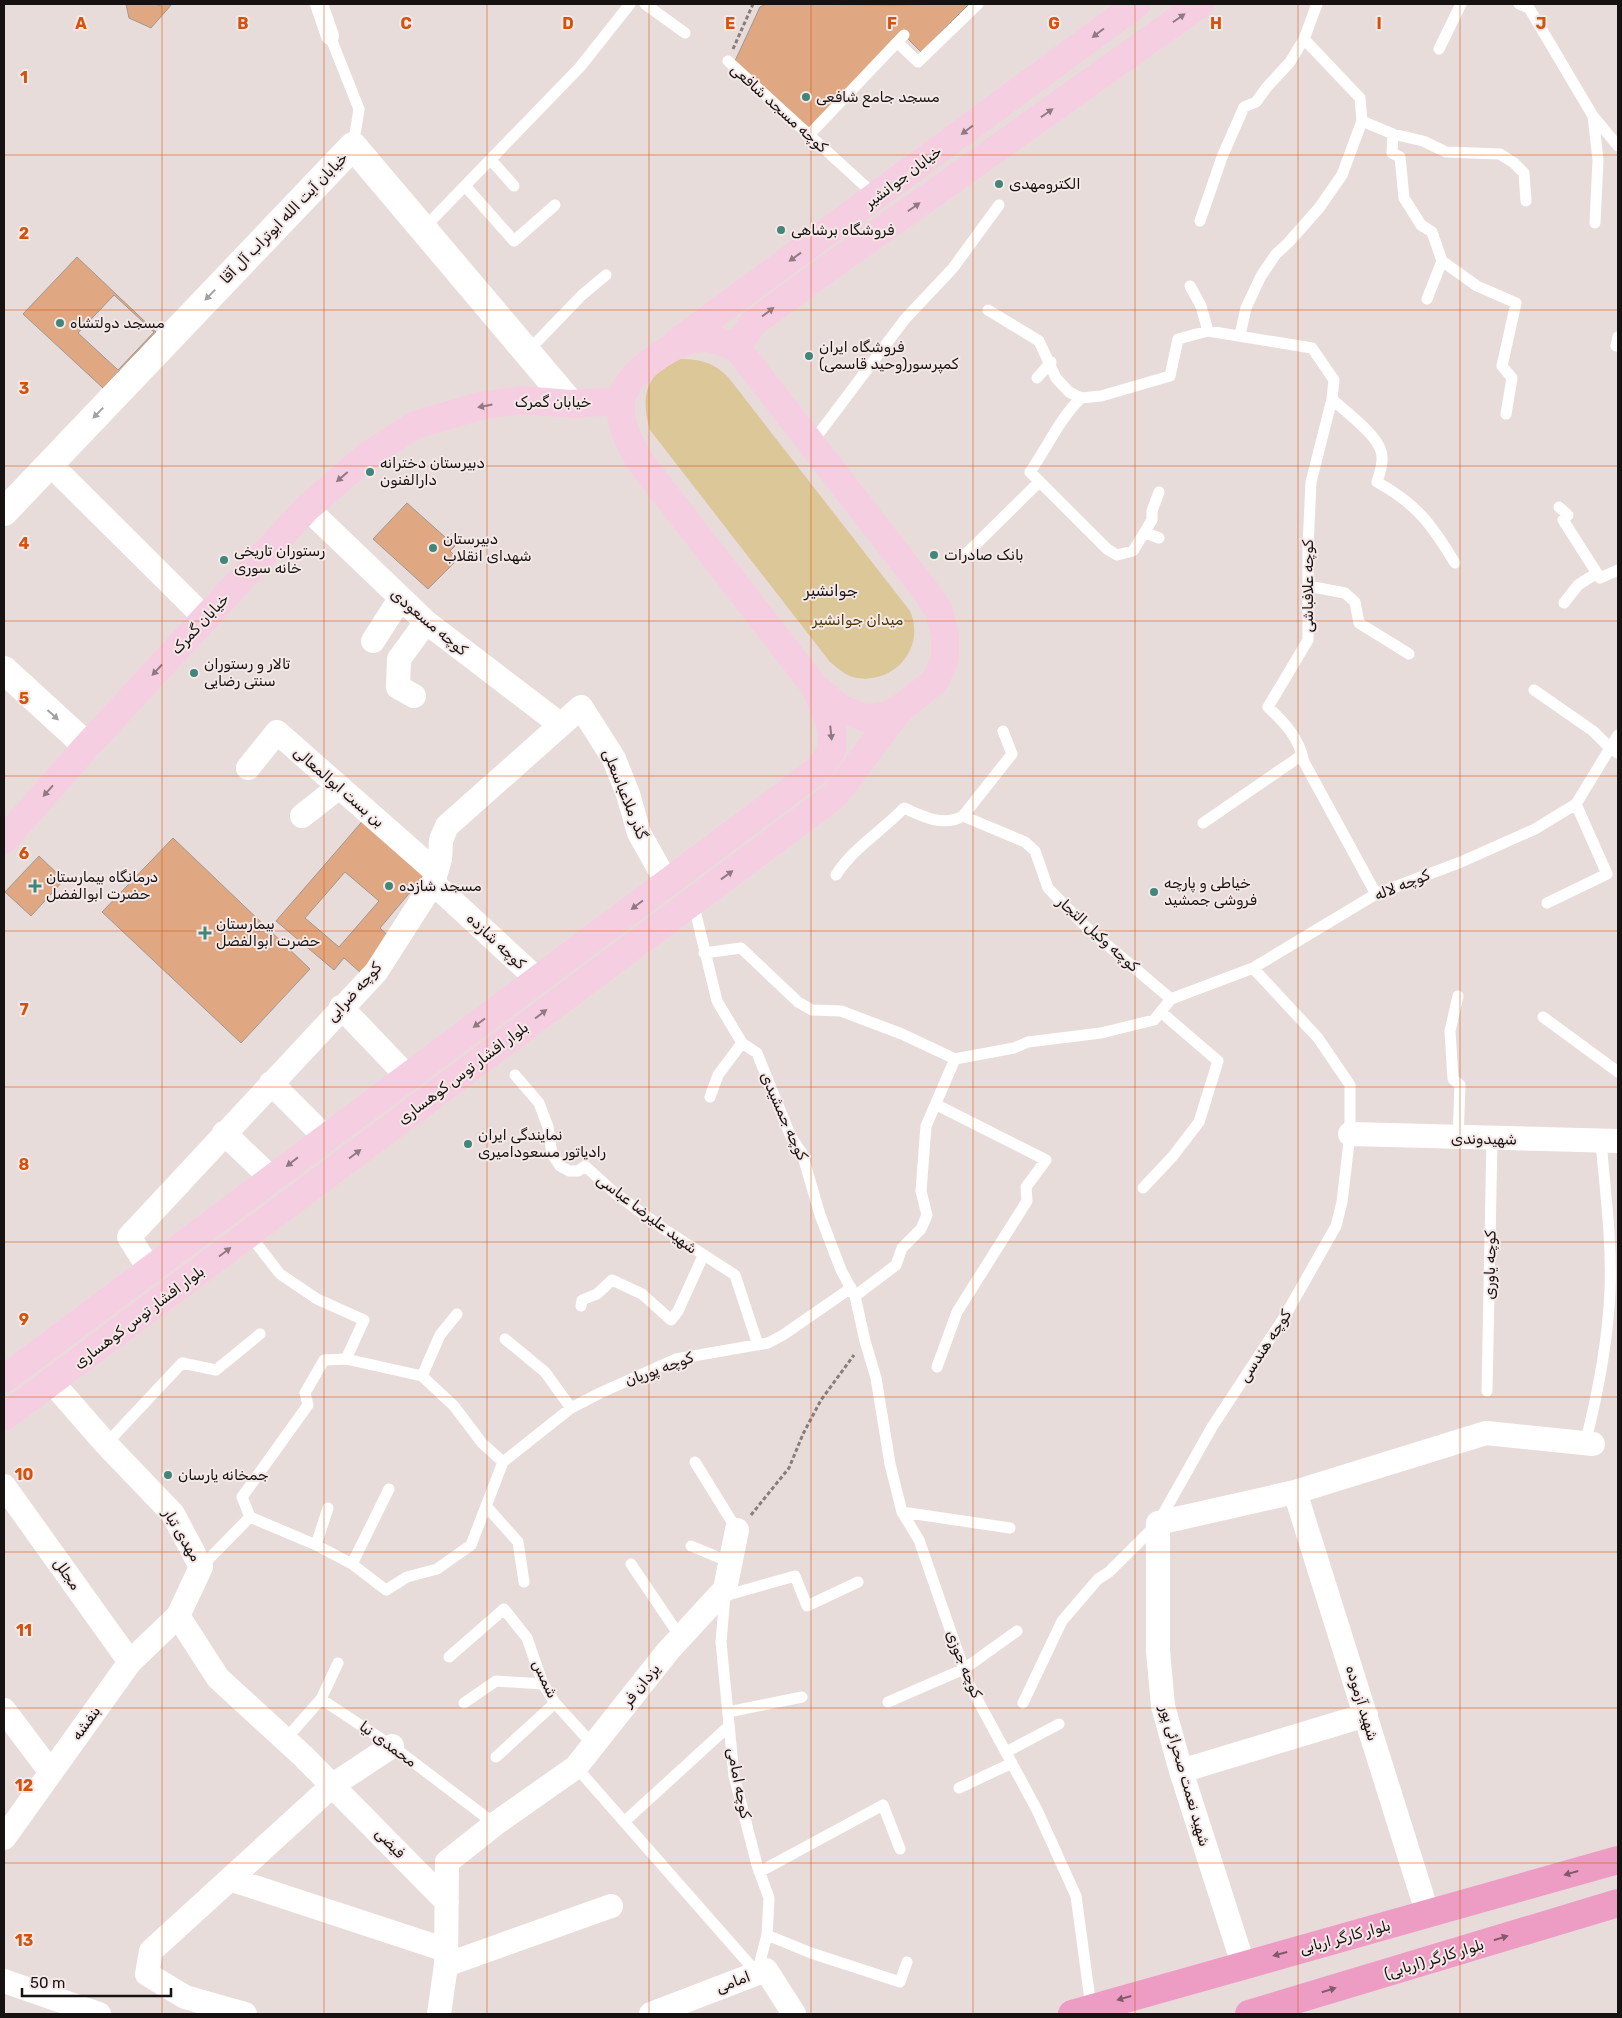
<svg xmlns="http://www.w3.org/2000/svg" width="1622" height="2018" viewBox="0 0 1622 2018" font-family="Rubik,'Noto Naskh Arabic',sans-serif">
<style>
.green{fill:#dbc798}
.building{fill:#e0a882;stroke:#a09892;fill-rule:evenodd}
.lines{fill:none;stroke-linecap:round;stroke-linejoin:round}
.path{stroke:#867e7d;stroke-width:3;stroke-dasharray:4 2.5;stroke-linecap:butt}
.service{stroke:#fff;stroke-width:11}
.pedestrian{stroke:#fff;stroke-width:18}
.minor{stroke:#fff;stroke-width:24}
.tertiary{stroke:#fff;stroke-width:28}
.secondary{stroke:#f6cee1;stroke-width:28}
.primary{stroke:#ed9dc4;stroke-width:28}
.oneway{fill:#917984}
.oneway2{fill:#a2a0a0}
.oneway3{fill:#82586b}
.grid{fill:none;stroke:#d3520d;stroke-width:1;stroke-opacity:0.55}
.poi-dot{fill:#42867a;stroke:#f5e9e8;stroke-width:2}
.labels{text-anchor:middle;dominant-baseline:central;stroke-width:4;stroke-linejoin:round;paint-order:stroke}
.poi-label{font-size:15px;fill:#161212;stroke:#f5e9e8;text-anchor:start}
.street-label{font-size:15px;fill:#161212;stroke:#f5e9e8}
.park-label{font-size:15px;fill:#4a3704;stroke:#f5e9e8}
.neighbourhood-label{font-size:16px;fill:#161212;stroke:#f5e9e8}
.grid-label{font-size:16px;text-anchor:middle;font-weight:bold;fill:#d3520d;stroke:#f5e9e8;stroke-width:4;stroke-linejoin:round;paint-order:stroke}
</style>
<rect width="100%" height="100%" fill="#e8dcdb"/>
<path class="green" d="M679 359C700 359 713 362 728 377L910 611C926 647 895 684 857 678 846 676 839 669 830 662L650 430C640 397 646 373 679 359Z"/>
<path class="building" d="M126 4H156L159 6 162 4H172L151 28 129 18Z
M766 4 890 5 969 4 921 52 901 32 808 130 734 63 760 7Z
M77 257 156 332 103 388 23 314ZM114 295 154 332 118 370 78 333Z
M407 503 455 546 450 551 458 559 428 589 373 539Z
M366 817 428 871 380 928 391 938 361 973 344 958 334 970 276 921ZM345 872 379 901 339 947 305 918Z
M173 838 310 969 241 1043 102 912Z
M39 856 64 880 31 916 5 892Z"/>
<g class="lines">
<path class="path" d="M733 49 753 4
M751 1515 789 1468 803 1434 821 1400 854 1355"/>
<path class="service" d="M645 4 685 33
M1519 4 1529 8 1593 116 1618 146
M330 36 359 109 353 146
M897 42 918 62 978 4
M1439 49 1461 4
M728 61 876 196
M1593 116 1598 160 1595 223
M1362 121 1393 134 1423 141 1446 152 1500 154 1514 163 1524 173 1526 201
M1393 134 1392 153 1400 157 1404 198 1421 225 1432 232 1442 261 1427 299
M809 135 904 35
M492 161 514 186
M466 187 514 241 555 205
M1200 221 1222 157 1244 107 1256 102 1267 87 1290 62 1304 39 1317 4
M423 229 580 67 630 4
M1442 261 1477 286 1516 303 1502 366 1512 378 1506 414
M1190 286 1201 306 1208 331
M988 310 1039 341 1056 378 1069 392 1081 398 1101 396 1170 376 1178 339 1208 331 1312 348 1334 380 1332 399 1311 482 1308 547V640L1268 707C1286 724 1299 738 1304 762L1376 894
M1240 335 1246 308 1261 276 1276 254 1288 243 1319 208 1342 175 1362 121 1360 98 1304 39
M1616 346 1618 337
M527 352 582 295 606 275
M1037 378 1051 362
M1081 398C1059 419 1047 448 1030 472L1107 549 1117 555 1133 551 1152 520V511L1159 492
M1332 399C1345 411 1376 434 1381 451 1384 461 1380 472 1377 482 1417 504 1432 525 1455 563
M811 444 905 319 953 268 999 205
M1559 507 1568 515 1563 520 1600 578 1618 570
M1146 533 1159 538
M963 557 1039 482
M1308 586 1345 593 1355 602 1359 623 1409 654
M1564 603 1578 585 1597 573
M1534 690 1593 731 1610 748 1618 753
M963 816 1025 842 1035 851 1048 888 1086 927 1171 999
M1203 823 1302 755
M836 875C853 848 882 831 904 808 923 817 944 827 963 816L1012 754 1003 731
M693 902 717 1001 742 1043 757 1053 791 1137 802 1153 820 1215 841 1270 855 1296 865 1341 876 1378 890 1464 902 1512 919 1540 969 1684 1037 1810 1076 1896 1091 2007
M1547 903 1607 874 1576 804
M704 953 741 948 798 1002 812 1010 841 1011 902 1034 955 1059 1014 1048 1028 1042 1101 1033 1154 1020 1171 999 1253 968 1376 894 1461 862 1535 829 1576 804 1618 735
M1543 1017 1618 1072
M515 1075 539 1103 548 1127 552 1154 560 1166 569 1171H578L585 1166 616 1194 664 1229 735 1275 758 1345
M710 1097 718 1075 742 1043
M1458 1139 1460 1085 1453 1079 1450 1031 1458 996
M1143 1188 1173 1156 1199 1122 1218 1061 1161 1012
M249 1234 280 1274 317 1299 364 1320 346 1359
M855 1296 896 1265 902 1248 921 1229 927 1215 921 1191 926 1126 955 1059
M581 1306 582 1300 597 1294 612 1280 642 1294 671 1320 678 1311 703 1256
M505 1339 545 1372 571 1408
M346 1359 422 1376 454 1406 482 1443 503 1462 471 1545 437 1569 407 1577 386 1590 352 1564 316 1545 250 1517 242 1497 308 1405 305 1393 324 1360Z
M937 1367 957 1312 1027 1201 1026 1187 1046 1160 937 1105
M422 1376 440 1335 457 1314
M1487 1391 1492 1139
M106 1444 182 1363 216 1370 260 1334
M1585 1444C1598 1393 1608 1342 1610 1290 1612 1240 1605 1190 1601 1141
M503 1462 571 1408 600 1393 676 1359 768 1343 783 1335 851 1288
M695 1462 737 1530
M487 1507 518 1542 524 1582
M902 1512 1010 1528
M316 1545 328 1508
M691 1546 730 1562
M352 1564 389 1489
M631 1564 681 1638
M201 1567 250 1517
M725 1595 721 1642 734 1776 757 1865 769 1898 767 1935 757 1973
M724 1596 795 1576 807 1606 858 1582
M449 1657 504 1609 527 1638 543 1684 555 1703 593 1745
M321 1699 338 1663
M888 1702 964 1669 1017 1631
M464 1703 496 1681 543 1684
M1023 1703 1062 1621 1098 1579 1109 1572 1158 1523 1212 1427 1285 1316 1336 1226 1342 1202 1350 1134V1085L1318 1038 1253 968
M728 1712 802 1697
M285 1740 321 1699 392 1746 495 1824
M1006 1752 1059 1724
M496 1757 555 1703
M576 1767 757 1973
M959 1788 1012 1763
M624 1822 729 1726
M759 1872 883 1805 900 1849
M767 1935 811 1953 900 1982 907 1962"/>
<path class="pedestrian" d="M319 4 330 36"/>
<path class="minor" d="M50 464 205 618
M307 508 426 622 561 725
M373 641 400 599
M414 696 398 687 399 659 426 622
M248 768 277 732 436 872
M302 816 339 787
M433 883 537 979
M341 1007 407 1076
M271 1083 325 1137
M224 1133 271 1178
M1350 1134 1618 1141
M150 1270 129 1237 376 972 433 883 440 859 441 840 447 826 581 707 614 759 628 794 639 833 667 883
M52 1382 106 1444 173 1514 201 1567 178 1616 218 1678 303 1756 447 1902
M4 1486 130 1662
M1295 1492 1428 1915
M4 1710 50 1771
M1181 1771 1366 1715
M4 1838 130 1662 178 1616
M230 1879 446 1950
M1243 1964 1181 1771 1163 1706 1158 1651V1523L1295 1492 1486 1433 1593 1444
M446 1965 611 1906
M4 1981 99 2014
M245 2014 185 1997 147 1974 151 1951 333 1785 392 1746
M439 2014 446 1965 447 1862 495 1824 576 1767 668 1651 725 1589 737 1530
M651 2014 766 1970 794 2014"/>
<path class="tertiary" d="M4 512 353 146 571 404
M4 670 87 746"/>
<path class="secondary" d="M677 342 1137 4
M737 348 752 324 820 274 1200 4
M4 840 87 746 307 508 367 456 415 425 480 406 521 400 571 404 621 401
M4 1379 819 769 832 750V729L815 687 639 460C629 441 619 425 621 403 623 375 671 343 696 339 711 336 724 343 737 348L925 590 939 611 945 635V659L935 681 900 709 887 715 865 718 840 708 815 687
M4 1417 835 795 900 709"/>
<path class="primary" d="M1072 2014 1618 1860
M1249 2014 1618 1903"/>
</g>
<defs><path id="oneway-solid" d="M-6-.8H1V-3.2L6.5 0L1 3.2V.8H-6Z" transform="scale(1.25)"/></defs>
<g class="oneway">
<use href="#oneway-solid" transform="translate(1179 18) rotate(-35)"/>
<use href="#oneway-solid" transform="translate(1098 33) rotate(143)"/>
<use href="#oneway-solid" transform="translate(1047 113) rotate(-35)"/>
<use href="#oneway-solid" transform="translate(967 130) rotate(143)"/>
<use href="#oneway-solid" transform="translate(914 207) rotate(-35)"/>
<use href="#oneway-solid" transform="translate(795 257) rotate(144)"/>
<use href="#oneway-solid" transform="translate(768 312) rotate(-37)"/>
<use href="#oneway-solid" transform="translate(485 406) rotate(169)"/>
<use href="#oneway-solid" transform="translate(342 477) rotate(139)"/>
<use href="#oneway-solid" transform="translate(157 670) rotate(133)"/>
<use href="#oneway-solid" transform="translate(831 733) rotate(84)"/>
<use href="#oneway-solid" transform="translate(48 791) rotate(132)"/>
<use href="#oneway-solid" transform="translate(727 875) rotate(-36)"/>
<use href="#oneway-solid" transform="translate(637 905) rotate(143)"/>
<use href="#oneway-solid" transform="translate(541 1014) rotate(-37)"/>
<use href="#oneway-solid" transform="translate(479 1023) rotate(143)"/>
<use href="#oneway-solid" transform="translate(355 1154) rotate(-37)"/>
<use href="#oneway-solid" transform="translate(292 1162) rotate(142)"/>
<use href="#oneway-solid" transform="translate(225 1252) rotate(-37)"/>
</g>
<g class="oneway2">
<use href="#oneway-solid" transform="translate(210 295) rotate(134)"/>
<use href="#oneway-solid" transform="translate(98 413) rotate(134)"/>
<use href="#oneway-solid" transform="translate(53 715) rotate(42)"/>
</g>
<g class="oneway3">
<use href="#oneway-solid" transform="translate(1571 1873) rotate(164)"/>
<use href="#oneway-solid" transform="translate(1501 1938) rotate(-17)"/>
<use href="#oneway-solid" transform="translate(1280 1954) rotate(165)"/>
<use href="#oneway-solid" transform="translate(1329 1990) rotate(-17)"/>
<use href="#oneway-solid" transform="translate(1124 1998) rotate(164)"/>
</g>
<path class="grid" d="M162 4V2014M324 4V2014M487 4V2014M649 4V2014M811 4V2014M973 4V2014M1135 4V2014M1298 4V2014M1460 4V2014M4 155H1618M4 310H1618M4 466H1618M4 621H1618M4 776H1618M4 931H1618M4 1087H1618M4 1242H1618M4 1397H1618M4 1552H1618M4 1708H1618M4 1863H1618"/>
<g class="poi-dot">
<circle cx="806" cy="97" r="5"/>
<circle cx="999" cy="184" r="5"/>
<circle cx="781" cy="230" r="5"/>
<circle cx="60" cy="323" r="5"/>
<circle cx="809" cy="356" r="5"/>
<circle cx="370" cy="472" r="5"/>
<circle cx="433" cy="548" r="5"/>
<circle cx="934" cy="555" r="5"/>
<circle cx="224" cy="560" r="5"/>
<circle cx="194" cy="673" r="5"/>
<path d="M32.5 878.5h5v5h5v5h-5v5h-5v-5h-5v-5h5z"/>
<circle cx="389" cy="886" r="5"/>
<circle cx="1154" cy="892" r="5"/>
<path d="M202.5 925.5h5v5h5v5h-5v5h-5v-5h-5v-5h5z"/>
<circle cx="468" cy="1144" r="5"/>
<circle cx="168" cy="1475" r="5"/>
</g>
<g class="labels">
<g class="poi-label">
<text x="816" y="97">مسجد جامع شافعی</text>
<text x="1009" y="184">الکترومهدی</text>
<text x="791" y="230">فروشگاه برشاهی</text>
<text x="70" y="323">مسجد دولتشاه</text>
<text x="819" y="347">فروشگاه ایران<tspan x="819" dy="17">کمپرسور(وحید قاسمی)</tspan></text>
<text x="380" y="463">دبیرستان دخترانه<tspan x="380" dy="17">دارالفنون</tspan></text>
<text x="443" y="539">دبیرستان<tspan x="443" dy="17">شهدای انقلاب</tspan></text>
<text x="234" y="551">رستوران تاریخی<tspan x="234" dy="17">خانه سوری</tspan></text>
<text x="944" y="555">بانک صادرات</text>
<text x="204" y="664">تالار و رستوران<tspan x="204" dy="17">سنتی رضایی</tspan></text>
<text x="46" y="877">درمانگاه بیمارستان<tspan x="46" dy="17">حضرت ابوالفضل</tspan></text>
<text x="1164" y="883">خیاطی ‌‌و‌ پارچه<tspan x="1164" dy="17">فروشی جمشید</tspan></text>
<text x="399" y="886">مسجد شازده</text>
<text x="216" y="924">بیمارستان<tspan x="216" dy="17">حضرت ابوالفضل</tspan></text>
<text x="478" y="1135">نمایندگی ایران<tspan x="478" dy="17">رادیاتور مسعودامیری</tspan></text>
<text x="178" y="1475">جمخانه یارسان</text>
</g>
<g class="street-label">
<text transform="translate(779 108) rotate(42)">کوچه مسجد شافعی</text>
<text transform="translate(903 177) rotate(-37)">خیابان جوانشیر</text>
<text transform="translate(284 218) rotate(-46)">خیابان آیت الله ابوتراب آل آقا</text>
<text x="553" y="402">خیابان گمرک</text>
<text transform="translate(1308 586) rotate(-90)">کوچه علافباشی</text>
<text transform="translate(429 622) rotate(40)">کوچه مسعودی</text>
<text transform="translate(200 624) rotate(-47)">خیابان گمرک</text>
<text transform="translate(339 787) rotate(41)">بن بست ابوالمعالی</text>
<text transform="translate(625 794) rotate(68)">گذر ملاعباسعلی</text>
<text transform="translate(1402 885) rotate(-22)">کوچه لاله</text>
<text transform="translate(1098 934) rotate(42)">کوچه وکیل التجار</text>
<text transform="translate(496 941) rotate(43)">کوچه شازده</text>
<text transform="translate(354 992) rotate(-48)">کوچه ضرابی</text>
<text transform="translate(463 1073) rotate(-37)">بلوار افشار توس کوهساری</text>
<text transform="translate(784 1116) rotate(66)">کوچه جمشیدی</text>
<text transform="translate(1484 1139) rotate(1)">شهیدوندی</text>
<text transform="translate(647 1214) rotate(37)">شهید علیرضا عباسی</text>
<text transform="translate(1490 1265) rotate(-89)">کوچه یاوری</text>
<text transform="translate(139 1317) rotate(-37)">بلوار افشار توس کوهساری</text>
<text transform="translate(1265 1346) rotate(-57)">کوچه هندسی</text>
<text transform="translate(659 1369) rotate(-20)">کوچه پوریان</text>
<text transform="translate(182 1535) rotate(59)">مهدی تبار</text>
<text transform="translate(67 1574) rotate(54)">مجلل</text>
<text transform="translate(964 1664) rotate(68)">کوچه جوزی</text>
<text transform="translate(545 1679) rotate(65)">شمس</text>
<text transform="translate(641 1685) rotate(-51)">یزدان فر</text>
<text transform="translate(1362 1703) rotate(73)">شهید آزموده</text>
<text transform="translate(86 1723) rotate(-54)">بنفشه</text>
<text transform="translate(388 1744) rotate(36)">محمدی نیا</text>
<text transform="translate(1185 1776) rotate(74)">شهید نعمت صحرائی پور</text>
<text transform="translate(739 1783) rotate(79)">کوچه امامی</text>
<text transform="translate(390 1843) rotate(46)">فیضی</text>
<text transform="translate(1345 1937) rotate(-15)">بلوار کارگر اربابی</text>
<text transform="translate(1434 1959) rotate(-17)">بلوار کارگر (اربابی)</text>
<text transform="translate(733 1982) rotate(-21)">امامی</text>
</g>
<g class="park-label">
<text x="858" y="620">میدان جوانشیر</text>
</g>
<g class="neighbourhood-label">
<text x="831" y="590">جوانشیر</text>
</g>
</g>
<g class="grid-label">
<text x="81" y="29">A</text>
<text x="243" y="29">B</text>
<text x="406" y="29">C</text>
<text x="568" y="29">D</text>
<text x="730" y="29">E</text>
<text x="892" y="29">F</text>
<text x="1054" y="29">G</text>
<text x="1216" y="29">H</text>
<text x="1379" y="29">I</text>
<text x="1541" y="29">J</text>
<text x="24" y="83">1</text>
<text x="24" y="239">2</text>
<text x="24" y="394">3</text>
<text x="24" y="549">4</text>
<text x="24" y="704">5</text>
<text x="24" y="859">6</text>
<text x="24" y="1015">7</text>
<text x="24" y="1170">8</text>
<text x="24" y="1325">9</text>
<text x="24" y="1480">10</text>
<text x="24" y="1636">11</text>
<text x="24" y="1791">12</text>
<text x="24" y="1946">13</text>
</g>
<rect width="1622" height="2018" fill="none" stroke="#161212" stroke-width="10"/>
<path d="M22 1988v8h149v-8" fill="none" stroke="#161212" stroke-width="2.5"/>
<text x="30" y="1988" font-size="15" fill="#161212" stroke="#f5e9e8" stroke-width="4" paint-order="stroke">50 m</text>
</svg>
